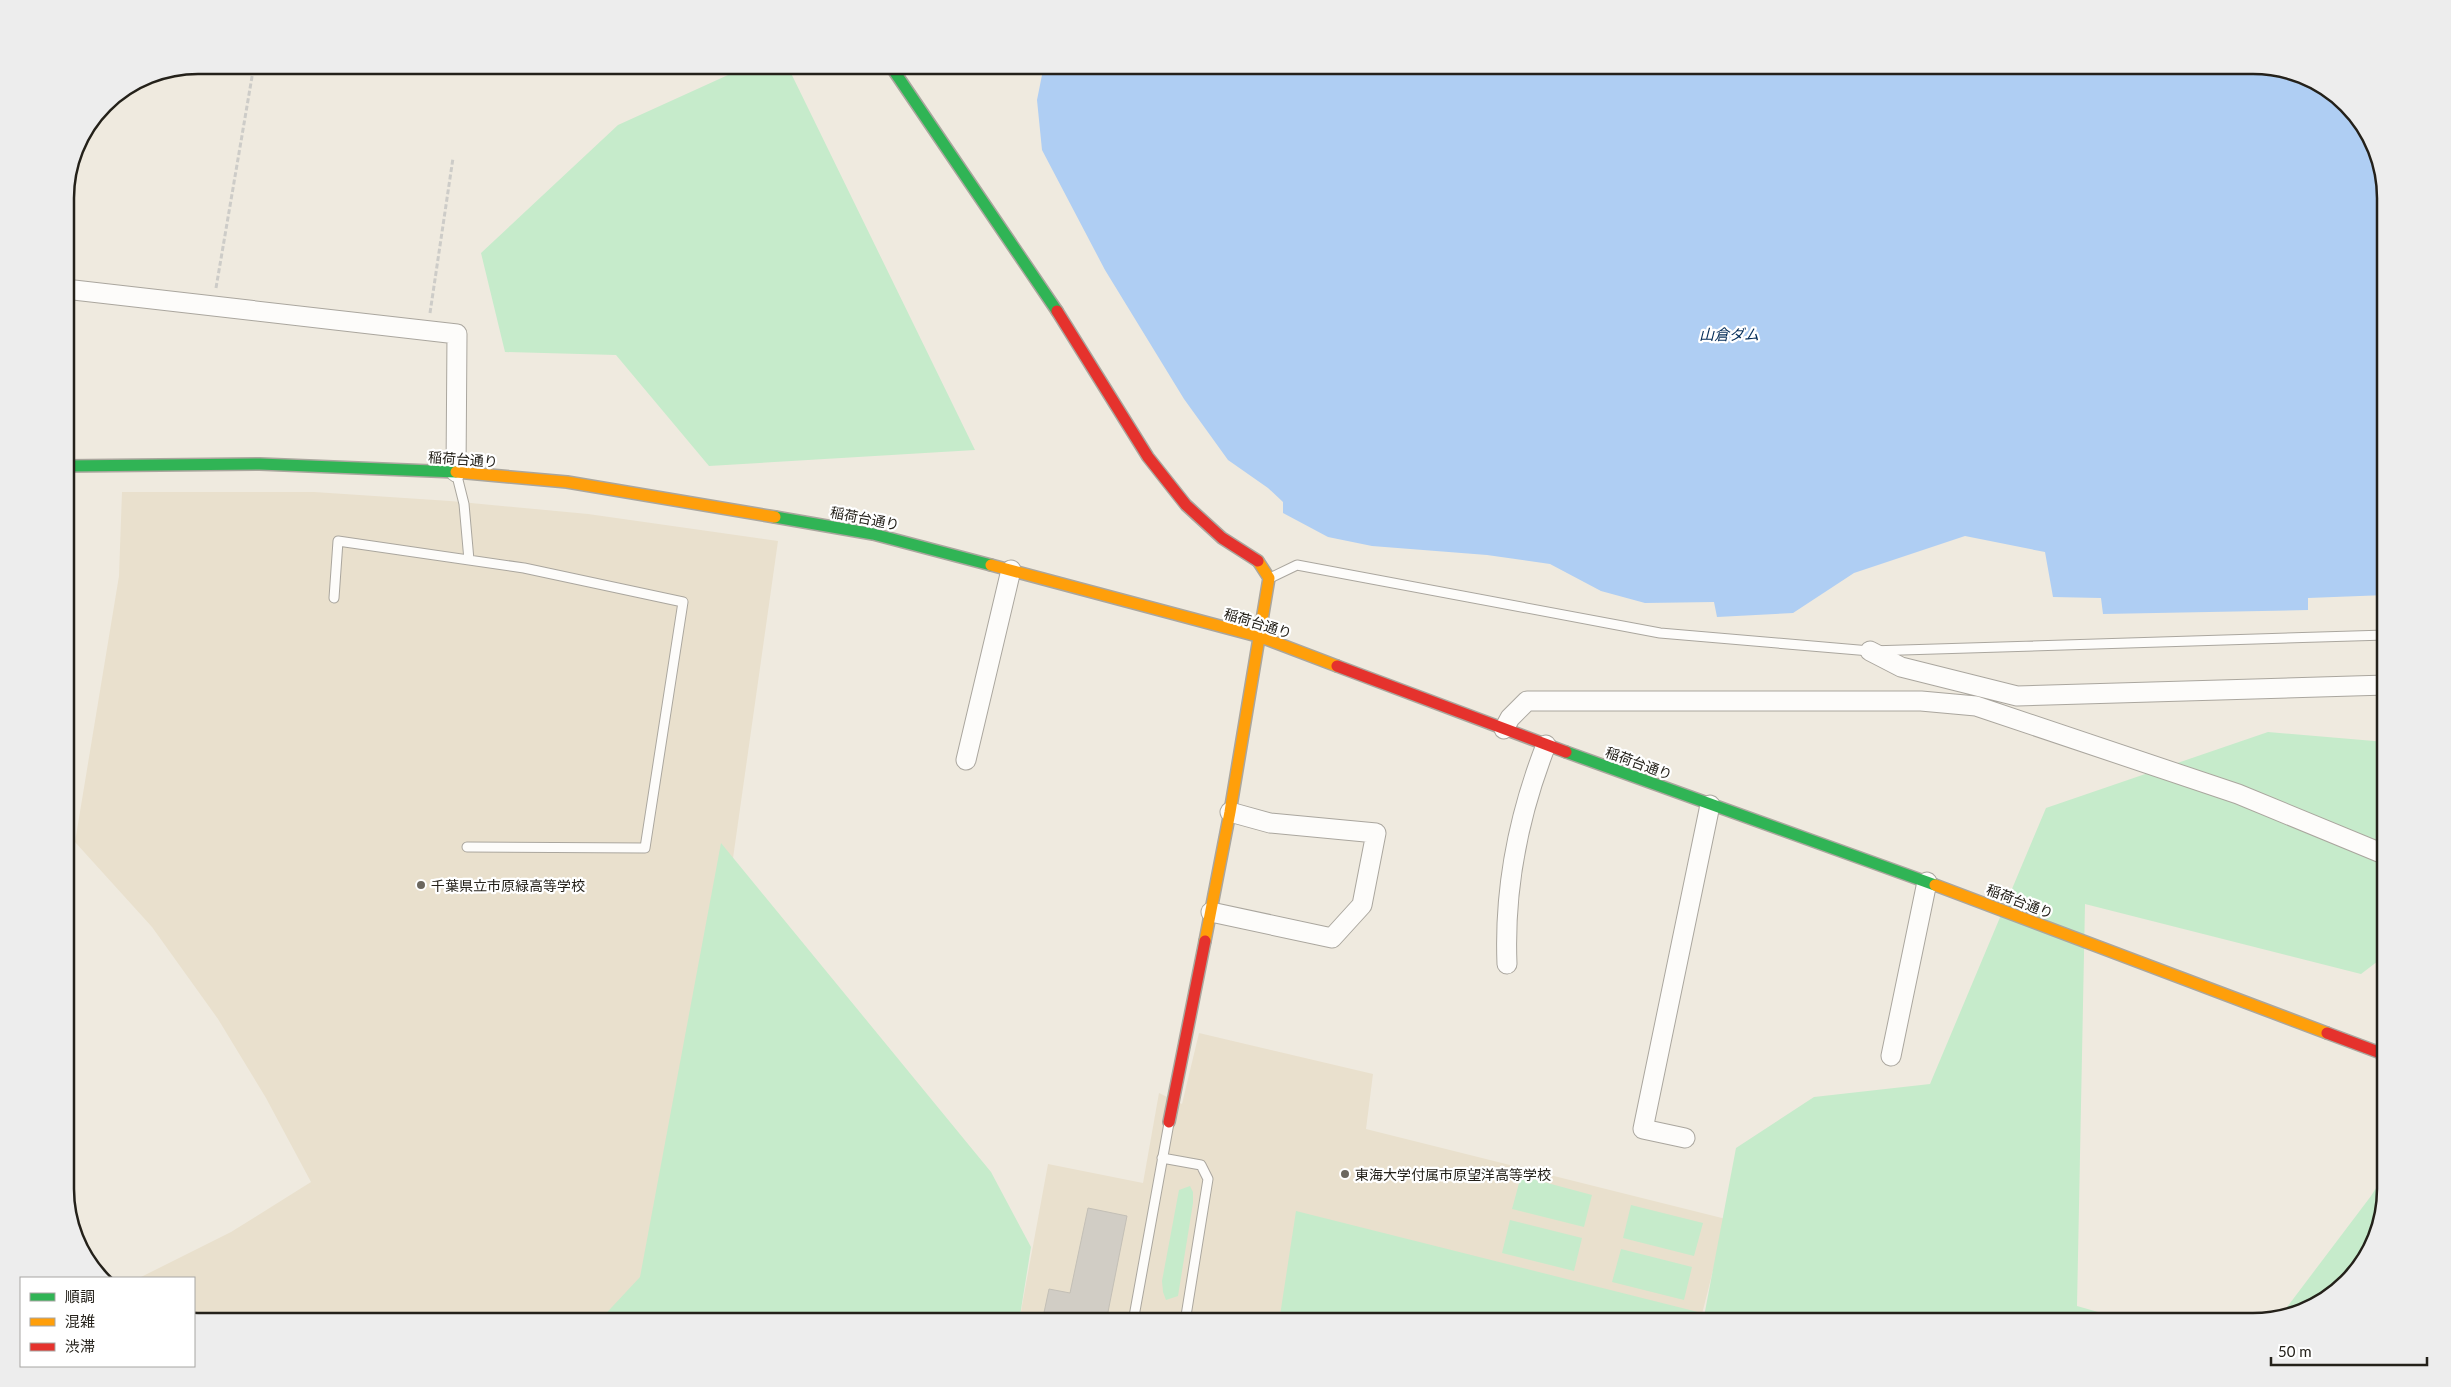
<svg xmlns="http://www.w3.org/2000/svg" width="2451" height="1387" viewBox="0 0 2451 1387" font-family="Lato,'Noto Sans JP',sans-serif">
<style>
.built{fill:#e9e0cd}
.green{fill:#c6ebcb}
.water{fill:#afcef3}
.building{fill:#d1cdc5;stroke:#c3bfb6}
.lines{fill:none;stroke-linecap:round;stroke-linejoin:round}
.lane-casing{stroke:#aaa69e;stroke-width:11}
.street-casing{stroke:#aaa69e;stroke-width:21}
.fast-casing{stroke:#aaa69e;stroke-width:14}
.slow-casing{stroke:#aaa69e;stroke-width:14}
.jam-casing{stroke:#aaa69e;stroke-width:14}
.path{stroke:#cdccc8;stroke-width:3;stroke-dasharray:5 2.5;stroke-linecap:butt}
.lane{stroke:#fdfcfa;stroke-width:9}
.street{stroke:#fdfcfa;stroke-width:19}
.fast{stroke:#30b455;stroke-width:11}
.slow{stroke:#ff9f0a;stroke-width:11}
.jam{stroke:#e5322d;stroke-width:11}
.poi-dot{fill:#6b675f;stroke:#fff;stroke-width:2}
.labels{text-anchor:middle;dominant-baseline:central;stroke-width:4.5;stroke-linejoin:round;paint-order:stroke}
.street-label{font-size:14px;fill:#24211a;stroke:#fff}
.poi-label{font-size:14px;fill:#24211a;stroke:#fff;text-anchor:start}
.water-label{font-size:15px;font-style:italic;fill:#022b57;stroke:#fff}
.rim{fill:none;stroke:#24211a;stroke-width:2.5}
</style>
<rect width="100%" height="100%" fill="#efeadf"/>
<path class="built" d="M122 492H314L450 501 588 514 778 541 675 1267 617 1322H198L194 1321V1278H139L231 1232 311 1182 266 1098 218 1019 152 927 75 842 119 576Z
M1199 1033 1373 1074 1366 1129 1726 1219 1700 1322H1019L1048 1164 1143 1183 1159 1093 1182 1104Z"/>
<path class="green" d="M750 65H787L975 450 709 466 616 355 505 352 481 253 618 125Z
M2268 732 2386 742V955L2361 974 2085 904 2077 1306 2133 1322H1703L1736 1148 1814 1097 1930 1084 2046 808Z
M721 843 991 1172 1031 1247 1019 1322H598L640 1277Z
M2386 1172V1189L2368 1255 2320 1304 2281 1315 2371 1196Z
M1521 1176 1592 1195 1584 1227 1512 1209Z
M1190 1186 1193 1192V1203L1178 1296 1166 1300 1163 1292 1162 1281 1179 1190Z
M1631 1205 1703 1223 1694 1256 1623 1238Z
M1296 1211 1702 1313 1700 1322H1279Z
M1510 1220 1582 1238 1574 1271 1502 1253Z
M1621 1249 1692 1267 1684 1300 1612 1282Z"/>
<path class="water" d="M1044 65H2253L2319 83 2364 124 2386 189V595L2308 598V610L2103 614 2101 598 2053 597 2045 552 1965 536 1854 573 1793 613 1717 617 1714 602 1645 603 1601 591 1550 564 1487 555 1372 546 1328 537 1283 513V502L1268 488 1228 460 1184 399 1105 270 1042 150 1037 100Z"/>
<path class="building" d="M1088 1208 1127 1216 1106 1322H1042L1049 1289 1070 1293Z"/>
<g class="lines">
<g class="lane-casing">
<path id="lane" d="M457 476 464 504 469 560
M1270 578 1297 565 1660 633 1870 651 2386 635
M334 598 338 541 524 568 683 602 645 848 467 847
M1162 1158 1201 1165 1208 1179 1185 1322
M1133 1322 1169 1123"/>
</g>
<g class="street-casing">
<path id="street" d="M65 289 457 334 456 472
M1870 651 1901 667 2017 696 2386 685
M1504 729 1510 718 1527 701H1921L1976 706 2238 794 2386 855
M966 760 1011 570
M1211 912 1332 938 1362 905 1376 833 1270 823 1230 812
M1507 964C1504 890 1519 814 1546 745
M1891 1056 1927 882
M1685 1138 1643 1129 1710 805"/>
</g>
<g class="fast-casing">
<path id="fast" d="M890 65 1057 311
M65 466 260 464 456 472
M775 517 873 534 991 565
M1566 752 1935 885"/>
</g>
<g class="slow-casing">
<path id="slow" d="M456 472 567 482 775 517
M991 565 1261 637 1337 666
M1935 885 2327 1033
M1205 941 1230 812 1269 578 1258 561"/>
</g>
<g class="jam-casing">
<path id="jam" d="M1057 311 1148 457 1186 505 1222 538 1258 561
M1337 666 1566 752
M2327 1033 2386 1055
M1169 1122 1205 941"/>
</g>
<path class="path" d="M216 288 254 65
M430 313 453 158"/>
<use href="#lane" class="lane"/>
<use href="#street" class="street"/>
<use href="#fast" class="fast"/>
<use href="#slow" class="slow"/>
<use href="#jam" class="jam"/>
</g>
<g class="poi-dot">
<circle cx="421" cy="885" r="5"/>
<circle cx="1345" cy="1174" r="5"/>
</g>
<g class="labels">
<g class="street-label">
<text transform="translate(463 459) rotate(4)">稲荷台通り</text>
<text transform="translate(865 518) rotate(11)">稲荷台通り</text>
<text transform="translate(1258 623) rotate(17)">稲荷台通り</text>
<text transform="translate(1639 763) rotate(20)">稲荷台通り</text>
<text transform="translate(2020 901) rotate(21)">稲荷台通り</text>
</g>
<g class="poi-label">
<text x="431" y="885">千葉県立市原緑高等学校</text>
<text x="1355" y="1174">東海大学付属市原望洋高等学校</text>
</g>
<g class="water-label">
<text x="1729" y="334">山倉ダム</text>
</g>
</g>
<path d="M0 0H2451V1387H0ZM198 74H2253A124 124 0 0 1 2377 198V1189A124 124 0 0 1 2253 1313H198A124 124 0 0 1 74 1189V198A124 124 0 0 1 198 74Z" fill="#ededed" fill-rule="evenodd"/>
<path class="rim" d="M198 74H2253A124 124 0 0 1 2377 198V1189A124 124 0 0 1 2253 1313H198A124 124 0 0 1 74 1189V198A124 124 0 0 1 198 74Z"/>
<rect x="20" y="1277" width="175" height="90" fill="#ffffff" stroke="#a7a6a3"/>
<rect x="30" y="1293" width="25" height="8" fill="#30b455" stroke="#a7a6a3"/>
<text x="65" y="1302" font-size="15" fill="#24211a">順調</text>
<rect x="30" y="1318" width="25" height="8" fill="#ff9f0a" stroke="#a7a6a3"/>
<text x="65" y="1327" font-size="15" fill="#24211a">混雑</text>
<rect x="30" y="1343" width="25" height="8" fill="#e5322d" stroke="#a7a6a3"/>
<text x="65" y="1352" font-size="15" fill="#24211a">渋滞</text>
<path d="M2271 1357v8h156v-8" fill="none" stroke="#24211a" stroke-width="2.5"/>
<text x="2278" y="1357" font-size="15" fill="#24211a" stroke="#ffffff" stroke-width="4" paint-order="stroke">50 m</text>
</svg>
